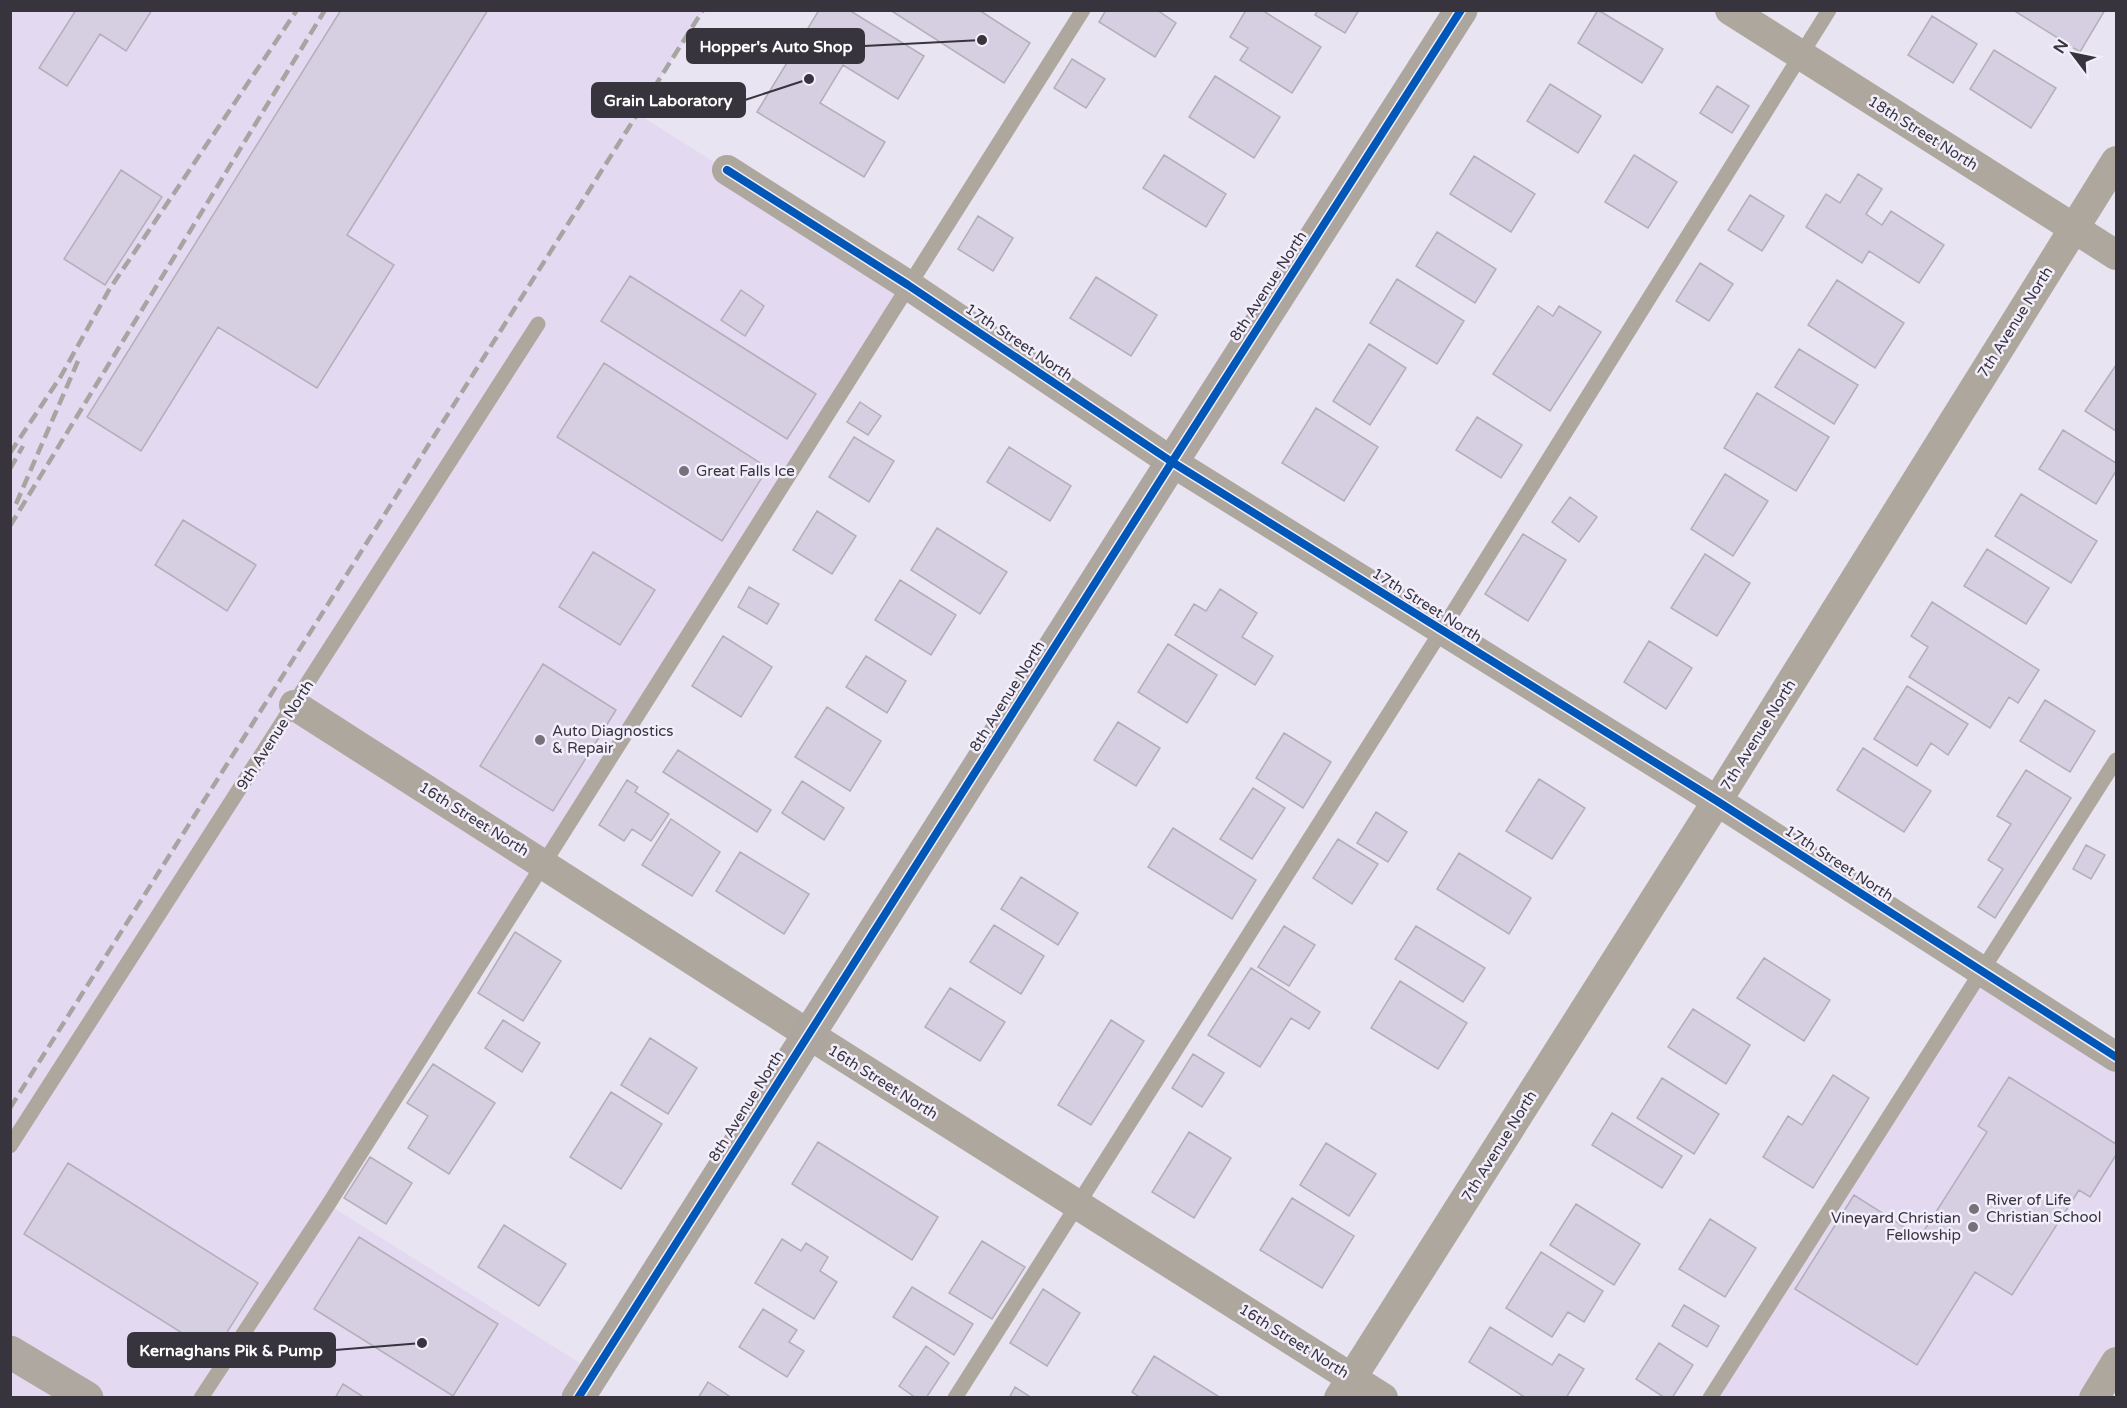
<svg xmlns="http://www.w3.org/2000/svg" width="2127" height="1408" viewBox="0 0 2127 1408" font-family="'Varela Round',sans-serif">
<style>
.built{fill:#e3daf1}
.building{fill:#d6cee1;stroke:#b3afb8;stroke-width:1.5}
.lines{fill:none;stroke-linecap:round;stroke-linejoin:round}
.lane{stroke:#ada79e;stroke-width:15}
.street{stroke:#ada79e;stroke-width:30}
.secondary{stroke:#aca69e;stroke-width:33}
.primary{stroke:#aea8a1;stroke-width:33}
.rail{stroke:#a8a4a2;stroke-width:4.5;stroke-dasharray:12 6;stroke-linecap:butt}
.cycleway-casing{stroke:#f3eefc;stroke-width:11}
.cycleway{stroke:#0057b8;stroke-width:8}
.poi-dot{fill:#75727c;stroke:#f3eefc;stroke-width:2}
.labels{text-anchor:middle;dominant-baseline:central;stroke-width:5;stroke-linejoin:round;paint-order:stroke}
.street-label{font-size:15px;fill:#37343d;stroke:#f3eefc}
.poi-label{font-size:15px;fill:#37343d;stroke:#f3eefc;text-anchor:start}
.leader{fill:none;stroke:#37343d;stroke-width:2}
.callout-dot{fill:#37343d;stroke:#f3eefc;stroke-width:2}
.callout{fill:#37343d;stroke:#37343d;stroke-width:2}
.callout-label{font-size:16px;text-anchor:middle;font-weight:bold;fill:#fff}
</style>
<rect width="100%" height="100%" fill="#e9e4f1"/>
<path class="built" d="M10 11H703L638 114 908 285 329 1205 594 1372 578 1397H92L11 1346Z
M1983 972 2116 1057V1362L2094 1397 1710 1398Z
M10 1352 87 1397H11Z"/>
<path class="building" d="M76 10H152L126 51 100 34 67 86 39 68Z
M341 10H488L347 235 394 265 317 388 218 327 141 451 87 417Z
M819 10H849L924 56 898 99 843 65 820 103 885 142 864 177 757 112Z
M890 10H979L1030 43 1004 83Z
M1106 10H1157L1176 23 1155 57 1099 22Z
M1246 10H1262L1321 47 1292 93 1240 60 1248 48 1230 37Z
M1318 10H1359L1345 33 1315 15Z
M1598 10 1663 49 1642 83 1578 43Z
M2013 10H2105L2080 52Z
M1932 16 1977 44 1953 83 1908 55Z
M1994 50 2056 88 2031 128 1970 89Z
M1072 59 1105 79 1086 108 1054 88Z
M1215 76 1280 117 1254 158 1189 117Z
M1550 84 1601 116 1578 153 1527 121Z
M1717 86 1749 106 1732 133 1700 113Z
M1164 155 1226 194 1206 227 1143 188Z
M1634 155 1677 182 1648 228 1605 202Z
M1474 156 1535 194 1511 232 1450 194Z
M121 170 162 197 105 285 64 259Z
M1858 174 1882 189 1866 214 1882 225 1891 211 1944 245 1919 283 1869 251 1862 263 1806 227 1826 194 1840 203Z
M1750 195 1784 216 1762 251 1728 230Z
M978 216 1013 238 993 271 958 249Z
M1437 232 1496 269 1475 303 1416 266Z
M1700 263 1733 284 1709 321 1676 301Z
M630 276 816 394 787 439 601 321Z
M1096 277 1157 315 1131 356 1070 318Z
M1397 279 1464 321 1437 364 1370 323Z
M1837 280 1904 323 1875 368 1808 325Z
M741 290 764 306 745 336 721 320Z
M1538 306 1553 316 1559 306 1601 332 1550 411 1493 374Z
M1369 344 1406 368 1370 425 1333 401Z
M1799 349 1858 385 1834 424 1775 387Z
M604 363 768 468 722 541 557 437Z
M2116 365V431L2085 411Z
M1757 393 1829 437 1796 491 1724 448Z
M860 402 881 416 868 435 847 422Z
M1316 408 1378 447 1344 501 1282 463Z
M1477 417 1522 445 1501 478 1456 450Z
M2063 430 2116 463V471L2096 504 2039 469Z
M854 437 894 461 869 502 829 477Z
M1009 447 1071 486 1050 521 987 482Z
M1725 474 1768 501 1733 556 1691 529Z
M2021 494 2097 541 2071 583 1995 536Z
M1570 497 1597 517 1579 542 1552 522Z
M817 511 856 536 832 574 793 550Z
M183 520 256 565 227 611 155 565Z
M937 528 1007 572 980 614 911 570Z
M1523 534 1566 560 1528 621 1485 594Z
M1987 549 2049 588 2026 624 1964 586Z
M593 552 655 590 620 645 559 607Z
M1705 554 1750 583 1717 636 1671 608Z
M900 580 956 615 931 655 875 620Z
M749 587 779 604 767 624 738 607Z
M1220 589 1257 613 1242 637 1273 656 1255 685 1175 635 1194 604 1206 611Z
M1932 602 2039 670 2018 703 2009 697 1990 728 1909 677 1928 647 1911 636Z
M723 636 772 667 741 717 692 686Z
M1649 641 1692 668 1666 709 1624 682Z
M1168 644 1217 675 1187 723 1138 692Z
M866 656 906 681 887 713 846 687Z
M543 664 616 710 553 811 480 766Z
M1907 686 1968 724 1948 755 1931 743 1917 766 1874 739Z
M2045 700 2095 731 2070 772 2020 741Z
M827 707 881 741 850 791 795 757Z
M1118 722 1160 748 1136 786 1094 760Z
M1284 733 1331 762 1303 808 1256 778Z
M1863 748 1931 791 1904 832 1837 790Z
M678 750 771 810 757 832 663 772Z
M2026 770 2071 798 1995 918 1978 907 2003 869 1988 860 2011 824 1997 816Z
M1539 779 1585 808 1552 859 1506 831Z
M627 780 638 787 635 792 669 814 651 841 632 829 624 841 599 825Z
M802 781 844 808 824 840 782 813Z
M1253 788 1285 808 1252 859 1220 839Z
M1376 812 1407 832 1388 862 1357 843Z
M671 819 720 852 692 896 642 865Z
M1173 828 1256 880 1232 919 1148 867Z
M1338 839 1378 864 1352 904 1313 878Z
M2086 845 2105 855 2091 879 2073 869Z
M740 852 809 894 784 934 716 891Z
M1459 853 1531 898 1509 934 1437 889Z
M1021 877 1078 913 1058 945 1001 909Z
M994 925 1044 956 1021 994 970 962Z
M1284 926 1315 945 1289 986 1258 967Z
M1416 926 1485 968 1463 1002 1395 959Z
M515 932 561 961 523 1021 478 993Z
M1764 958 1830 1000 1804 1041 1737 998Z
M1251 968 1320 1012 1309 1029 1291 1018 1260 1067 1208 1035Z
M1400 981 1467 1023 1438 1069 1371 1028Z
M950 988 1005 1022 980 1061 925 1027Z
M1693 1009 1750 1045 1726 1084 1668 1047Z
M503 1020 540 1043 522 1072 485 1048Z
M1111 1020 1144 1041 1091 1125 1058 1105Z
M650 1038 697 1068 668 1114 621 1085Z
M1193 1054 1224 1073 1202 1107 1172 1088Z
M433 1064 495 1103 449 1174 408 1148 428 1116 407 1103Z
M1833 1075 1869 1098 1813 1188 1763 1157 1788 1116 1802 1125Z
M2009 1077 2116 1144V1155L2090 1197 2079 1190 2012 1295 1975 1272 1917 1365 1795 1289 1854 1195 1920 1237 1987 1132 1978 1126Z
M1662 1078 1719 1114 1694 1154 1637 1118Z
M611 1092 662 1124 621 1189 570 1157Z
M1612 1113 1682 1156 1662 1188 1592 1145Z
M1189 1132 1231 1158 1194 1218 1152 1192Z
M818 1142 938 1217 912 1260 792 1184Z
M1326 1143 1376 1174 1349 1216 1300 1185Z
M370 1157 412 1183 386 1224 344 1198Z
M68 1163 258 1283 214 1353 24 1234Z
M1292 1198 1354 1236 1322 1288 1260 1250Z
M1576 1204 1640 1244 1614 1285 1550 1245Z
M1710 1219 1756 1248 1725 1297 1679 1269Z
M504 1225 566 1264 539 1306 478 1267Z
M359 1237 498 1324 453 1396 314 1309Z
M782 1239 801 1251 806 1243 828 1257 820 1271 837 1282 814 1319 755 1283Z
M982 1241 1025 1267 992 1319 949 1293Z
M1541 1252 1603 1291 1584 1322 1568 1312 1552 1337 1506 1308Z
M912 1287 973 1324 954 1355 893 1317Z
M1043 1289 1080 1313 1047 1366 1010 1343Z
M1684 1305 1719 1326 1707 1347 1672 1326Z
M763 1309 797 1330 789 1342 804 1351 787 1377 739 1347Z
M1490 1327 1552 1365 1559 1354 1584 1369 1566 1398H1526L1469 1362Z
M1659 1343 1693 1365 1672 1398H1665L1636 1379Z
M926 1346 949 1363 926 1398H916L899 1386Z
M1154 1356 1221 1398H1141L1132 1392Z
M708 1382 732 1398H698Z
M343 1384 365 1398H335Z
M1015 1387 1032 1398H1009Z"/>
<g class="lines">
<path class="lane" d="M10 1146 538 324
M201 1398 328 1205 1083 10
M955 1398 1442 630 1829 10
M1710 1398 2116 760"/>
<path class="street" d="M1730 10 2116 255
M727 170 908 285 1172 462 1717 801 2116 1057
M294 705 808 1034 1383 1398
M1339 1398 1717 801 2116 161
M2094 1398 2116 1362"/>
<path class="secondary" d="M578 1398 1172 462 1461 10"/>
<path class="primary" d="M10 1352 87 1398"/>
<path class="rail" d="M10 453 61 376 109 290 297 10
M10 469 23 446
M16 504 78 361
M10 526 325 10
M10 1108 703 10"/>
<g class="cycleway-casing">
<path id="cycleway" d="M727 170 908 285 1172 462 1717 801 2116 1057
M578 1398 1172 462 1461 10"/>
</g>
<use href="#cycleway" class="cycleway"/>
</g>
<g class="poi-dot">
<circle cx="684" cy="471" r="6"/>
<circle cx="540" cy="740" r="6"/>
<circle cx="1974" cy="1209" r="6"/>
<circle cx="1973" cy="1227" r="6"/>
</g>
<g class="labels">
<g class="street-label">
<text transform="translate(1923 133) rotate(32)">18th Street North</text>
<text transform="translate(1268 286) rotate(-57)">8th Avenue North</text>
<text transform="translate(2015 322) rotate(-58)">7th Avenue North</text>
<text transform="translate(1019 342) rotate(34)">17th Street North</text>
<text transform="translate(1427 605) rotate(32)">17th Street North</text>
<text transform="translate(1007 696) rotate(-58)">8th Avenue North</text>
<text transform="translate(275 735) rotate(-57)">9th Avenue North</text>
<text transform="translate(1758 735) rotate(-58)">7th Avenue North</text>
<text transform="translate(474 819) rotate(32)">16th Street North</text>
<text transform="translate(1839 863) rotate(33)">17th Street North</text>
<text transform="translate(883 1082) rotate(32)">16th Street North</text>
<text transform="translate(746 1106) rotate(-58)">8th Avenue North</text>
<text transform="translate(1499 1146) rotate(-58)">7th Avenue North</text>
<text transform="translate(1294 1341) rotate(32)">16th Street North</text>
</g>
<g class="poi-label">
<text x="696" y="471">Great Falls Ice</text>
<text x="552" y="731">Auto Diagnostics<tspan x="552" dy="17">&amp; Repair</tspan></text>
<text x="1986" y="1200">River of Life<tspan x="1986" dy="17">Christian School</tspan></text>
<text x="1961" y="1218" text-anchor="end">Vineyard Christian<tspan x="1961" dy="17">Fellowship</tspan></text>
</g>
</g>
<path class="leader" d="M982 40L864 46M809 79L745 100M422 1343L335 1350"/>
<g class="callout-dot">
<circle cx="982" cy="40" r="6"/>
<circle cx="809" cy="79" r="6"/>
<circle cx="422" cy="1343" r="6"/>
</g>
<g class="callout">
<rect x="687" y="29" width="177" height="34" rx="6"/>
<rect x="592" y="83" width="153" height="34" rx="6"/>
<rect x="128" y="1333" width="207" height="34" rx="6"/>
</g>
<g class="callout-label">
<text x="776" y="52">Hopper's Auto Shop</text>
<text x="668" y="106">Grain Laboratory</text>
<text x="231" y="1356">Kernaghans Pik &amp; Pump</text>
</g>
<rect width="2127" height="1408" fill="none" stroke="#37343d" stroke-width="24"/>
<g transform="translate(2073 54) rotate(302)" stroke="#f3eefc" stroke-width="4.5" paint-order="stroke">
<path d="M0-4.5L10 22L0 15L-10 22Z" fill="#37343d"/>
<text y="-9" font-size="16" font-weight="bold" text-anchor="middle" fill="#37343d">N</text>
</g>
</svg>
